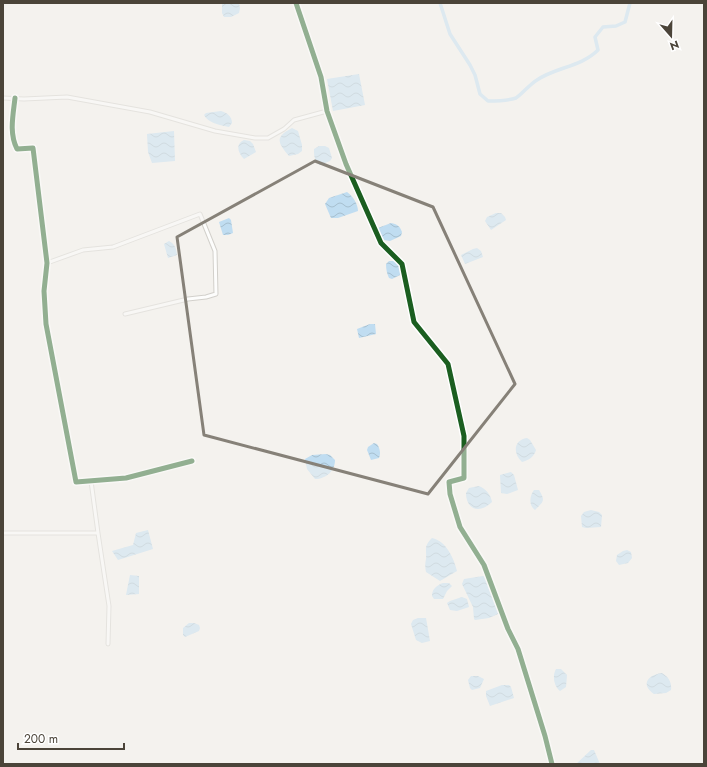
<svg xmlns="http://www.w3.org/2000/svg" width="707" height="767" viewBox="0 0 707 767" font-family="Jost,sans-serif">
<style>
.water{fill:url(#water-waves)}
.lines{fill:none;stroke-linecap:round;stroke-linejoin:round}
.canal{stroke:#c0ddf1;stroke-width:3.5}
.street-casing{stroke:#d2d0cb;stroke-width:5}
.street{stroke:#fdfdfc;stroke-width:3}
.cycleway-casing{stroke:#fff;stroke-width:8}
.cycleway{stroke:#1b5e20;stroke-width:5}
.marked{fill:none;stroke:#868178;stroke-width:3;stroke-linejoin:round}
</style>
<defs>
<pattern id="water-waves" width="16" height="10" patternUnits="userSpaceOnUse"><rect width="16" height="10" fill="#c0ddf1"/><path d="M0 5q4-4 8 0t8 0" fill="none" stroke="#a6bfcf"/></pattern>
</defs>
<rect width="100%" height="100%" fill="#f4f2ee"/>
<path class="water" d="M222 3H239L240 8 239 13 231 17H224L222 13Z
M359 74 365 105 333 111 327 79Z
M221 111C227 113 232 116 232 123L229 127C220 125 208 123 204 115L206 113Z
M292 128 298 131 302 145V151L298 154 289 156C277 142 275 137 292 128Z
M174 131 175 161 152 163 148 152 147 134Z
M244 140 250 141 253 144 256 152 244 159C238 153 235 144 244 140Z
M319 146H325L329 148 332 158 330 161 320 165C314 161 314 155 314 149Z
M347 192C353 196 358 204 358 211L338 218H331L325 204 329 198Z
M496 213H501L505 217 506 220 491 230 485 221 487 217Z
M229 218 231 220 233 233 228 235H223L219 222Z
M391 223C397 224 400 226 402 232L401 236 390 241 384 240 378 230V228Z
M169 241C175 244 176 248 177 255L168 258 164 244Z
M477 248 481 251 483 257 465 264 461 255 473 249Z
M389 261H393L398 263 401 272 400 275 392 279 389 278C387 274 386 269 386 264Z
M370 324H375L376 334 359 338 357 329Z
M527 438 530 440 536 450C534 457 529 460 522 462 513 454 513 440 527 438Z
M374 443 377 444C380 449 381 453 379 458L371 460 367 450 368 447Z
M326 454 330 455 335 460C335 471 326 479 315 479L307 469 305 459 312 455Z
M511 472 514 475 518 490 507 494 501 493 500 475Z
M479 486C486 489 491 495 492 502 480 514 466 510 466 493L469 488Z
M534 490H539C546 501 543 502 535 510 528 505 530 495 534 490Z
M591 510 599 512 602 515 601 527 586 528 582 527 581 516 584 512Z
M148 530 153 549 118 560 112 551 133 545 136 533Z
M432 538C446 541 454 558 457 571L440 581 426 572C425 567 425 564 426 559 427 549 423 547 432 538Z
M627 550 631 552 632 558 628 563 619 565 616 561 617 555 623 551Z
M130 575 139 576V594L126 595Z
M483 576 488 579 491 592 499 611 498 614 489 618 475 620 474 619 473 607 462 584 464 579Z
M443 583H449L452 586 447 591 443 599H434L432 596C432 589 437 585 443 583Z
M462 597 467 599 469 607 457 611 450 610 447 603 450 601Z
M418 618H426L430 641 422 643 416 640 411 624 413 620Z
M189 623H194L199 625 200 628 199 631 185 637 183 635V628Z
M556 669H561L567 675 566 687 560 691C554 686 552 676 556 669Z
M662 673C669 677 672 683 671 690L666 693 654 694C640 684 648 675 662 673Z
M471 676H478L484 679 480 688 472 690 470 688 468 680Z
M502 685H509L511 687 514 698 490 706 486 696V691Z
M591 750H594L600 764H576Z"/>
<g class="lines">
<path class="canal" d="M440 3 450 34 470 65 475 75 480 94 488 101C496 101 507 101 516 98 520 96 530 84 537 80 556 67 581 67 598 50L595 37 603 27 616 26 625 22 630 3"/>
<g class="street-casing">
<path id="street" d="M296 3 321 77 327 111 346 164 381 243 402 264 414 322 448 364 464 436V478L449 482 450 494 460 527 484 565 508 629 518 649 545 736 552 764
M3 98 24 99 67 97 150 112 215 131 255 138H268L284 129 294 120 327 111
M15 98C13 116 9 133 17 149L33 148 47 263 44 291 46 324 76 482 126 478 192 461
M47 263 83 250 113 247 200 214 215 251 216 294 206 297 188 299 125 314
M3 533H98L91 481
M98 533 109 606 108 644"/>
</g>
<use href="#street" class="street"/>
<g class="cycleway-casing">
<path id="cycleway" d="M296 3 321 77 327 111 346 164 381 243 402 264 414 322 448 364 464 436V478L449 482 450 494 460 527 484 565 508 629 518 649 545 736 552 764
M15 98C13 116 9 133 17 149L33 148 47 263 44 291 46 324 76 482 126 478 192 461"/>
</g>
<use href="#cycleway" class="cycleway"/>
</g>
<path d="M0 0H707V767H0ZM315 161 433 207 515 384 428 494 204 435 177 237Z" fill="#f4f2ee" fill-opacity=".55" fill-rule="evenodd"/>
<path class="marked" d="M315 161 433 207 515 384 428 494 204 435 177 237Z"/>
<rect width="707" height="767" fill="none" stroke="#4b4439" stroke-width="8"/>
<g transform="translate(671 36) rotate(160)" stroke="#ffffff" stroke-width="3" paint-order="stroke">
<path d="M0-3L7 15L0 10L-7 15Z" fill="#4b4439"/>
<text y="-6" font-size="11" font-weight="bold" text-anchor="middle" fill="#4b4439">N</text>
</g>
<path d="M18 743v6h106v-6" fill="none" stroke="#4b4439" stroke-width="2"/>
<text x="24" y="743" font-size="12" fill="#4b4439" stroke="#ffffff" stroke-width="3" paint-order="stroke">200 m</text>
</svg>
